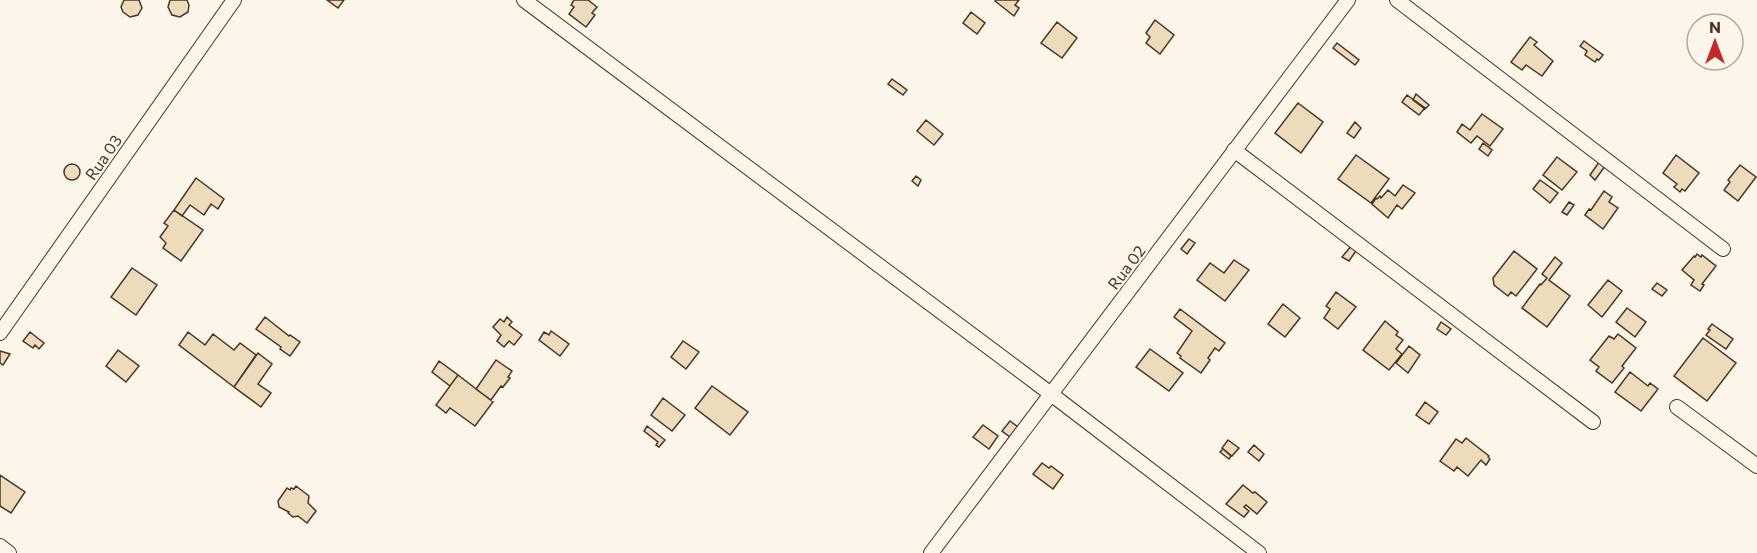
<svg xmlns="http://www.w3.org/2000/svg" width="1757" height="553" viewBox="0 0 1757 553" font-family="Commissioner,sans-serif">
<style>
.building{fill:#ecdcbc;stroke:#4a3520;stroke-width:1.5}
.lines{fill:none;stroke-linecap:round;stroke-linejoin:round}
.minor-casing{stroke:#4a3520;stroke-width:16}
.minor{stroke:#fbf6e9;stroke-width:14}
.labels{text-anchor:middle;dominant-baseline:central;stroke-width:4.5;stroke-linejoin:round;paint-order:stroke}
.street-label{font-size:16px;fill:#4a3520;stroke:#fbf6e9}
</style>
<rect width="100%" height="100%" fill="#fbf6e9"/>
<path class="building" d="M139 0 142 8 138 15 130 17 123 12 121 7 124 0Z
M170 0H187L189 5 188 12 180 17 172 15 168 7Z
M327 0H344L338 8Z
M574 0H588L597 7 592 13 595 15 586 27 569 14 574 7 571 5Z
M996 0H1019L1015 5 1019 8 1014 16 995 1Z
M971 12 985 23 977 34 963 23Z
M1155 20 1174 35 1160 54 1146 43 1150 37 1146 33Z
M1057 22 1077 38 1062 58 1041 43Z
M1530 37 1537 42 1534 45 1553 61 1542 76 1526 65 1522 70 1511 62Z
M1584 41 1603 55 1599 60 1597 59 1595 62 1585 55 1587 51 1580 46Z
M1337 43 1359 60 1355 65 1333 48Z
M892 79 907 90 903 95 888 84Z
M1416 94 1429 105 1425 109 1413 100Z
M1407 95 1425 108 1419 115 1402 102Z
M1298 103 1323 122 1301 153 1275 133Z
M1482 114 1503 129 1490 146 1477 136 1471 143 1457 132 1462 124 1470 130Z
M926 120 943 134 934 145 917 131Z
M1355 122 1361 128 1354 138 1347 133Z
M1483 143 1492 150 1488 156 1479 149Z
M1356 155 1389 179 1371 203 1338 179Z
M1676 155 1699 173 1685 191 1682 189 1680 192 1674 187 1677 184 1663 173Z
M1557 157 1577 172 1562 190 1543 175Z
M1602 158 1608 162 1595 180 1590 175Z
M64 172a8 8 0 1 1 16 0a8 8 0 1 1-16 0Z
M1740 165 1756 177 1738 201 1724 190 1730 182 1728 180Z
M916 176 921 180 918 186 912 181Z
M196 178 224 199 218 209 211 204 204 215 190 205 182 216 174 210Z
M1540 180 1558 193 1550 203 1533 189Z
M1403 185 1415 193 1402 209 1397 205 1388 218 1372 204 1376 198 1377 199 1380 196 1381 198 1388 190 1395 196Z
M1604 191 1612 197 1609 202 1618 208 1603 229 1585 215 1589 209 1591 210Z
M1569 202 1574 205 1567 215 1562 212Z
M174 210 203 230 181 261 163 248 166 243 160 237 168 226 164 223Z
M1189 239 1195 243 1187 254 1181 249Z
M1352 245H1360L1349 261 1342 257Z
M1514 251 1537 269 1516 296 1511 292 1508 296 1494 285 1493 278Z
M1697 254 1701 257 1702 255 1716 266 1702 284 1704 285 1700 291 1691 285 1694 280 1682 270 1694 256 1695 257Z
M1555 257 1562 263 1549 280 1570 296 1547 327 1522 308 1540 284 1541 285 1547 278 1542 274Z
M1234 260 1249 270 1225 301 1197 280 1210 263 1224 273Z
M132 268 157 285 136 315 111 297Z
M1608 280 1622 291 1602 317 1588 305Z
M1657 283 1667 290 1662 296 1652 289Z
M1336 292 1356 307 1338 329 1324 318 1330 309 1326 306Z
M1283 304 1300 318 1285 337 1268 324Z
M1627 308 1646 322 1635 337 1616 322Z
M1180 309 1225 343 1219 351 1215 348 1208 358 1210 360 1201 373 1180 358 1181 356 1177 353 1192 331 1174 317Z
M265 317 289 336 290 335 300 342 290 356 280 349 281 347 256 329Z
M507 317 512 322 509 325 522 335 514 345 509 341 504 347 497 341 501 335 493 327 500 319 504 322Z
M1385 321 1398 332 1396 335 1403 340 1396 349 1402 354 1389 370 1363 350Z
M1441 322 1451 329 1446 335 1437 329Z
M1712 324 1733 339 1726 349 1706 335 1710 330 1708 329Z
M551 331 569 344 560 356 539 340 544 332 549 335Z
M30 332 44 343 39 349 35 345 33 348 23 341Z
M188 332 205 345 213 334 234 350 240 343 256 355 234 387 179 345Z
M1618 334 1636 348 1622 366 1624 368 1612 383 1596 371 1599 367 1590 360 1609 336 1614 339Z
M1703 338 1736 363 1707 401 1674 376Z
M683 341 699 352 686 369 671 357Z
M1409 346 1420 355 1408 373 1396 363Z
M1150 349 1183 373 1169 391 1136 367Z
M118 350 139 366 126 382 106 366Z
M0 351 10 354 3 365 0 363Z
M258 353 272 364 258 384 271 393 261 407 234 387Z
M496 360 512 371 508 377 510 378 503 387 501 386 491 400 476 389Z
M439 361 458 375 450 386 432 372Z
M1630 372 1648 386 1650 383 1658 389 1641 411 1615 392Z
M458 375 493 402 475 426 450 408 446 413 436 405Z
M712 386 748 412 730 435 695 408Z
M663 398 685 415 672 431 651 415Z
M1425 402 1438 412 1429 424 1416 415Z
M1010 421 1018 427 1010 437 1002 431Z
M983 425 998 436 989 449 973 437Z
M647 426 665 440 659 447 656 445 658 442 644 431Z
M1466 438 1489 456 1488 457 1490 459 1486 465 1481 460 1468 476 1457 467 1454 471 1440 461 1456 439 1462 443Z
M1228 440 1239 448 1232 456 1222 448Z
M1254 445 1264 454 1259 461 1248 452Z
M1223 449 1231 456 1229 459 1220 452Z
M1042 463 1049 468 1051 466 1063 475 1053 489 1033 474Z
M0 475 25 492 11 513 0 506Z
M1243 485 1253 493 1255 492 1267 502 1257 514 1246 505 1244 507 1249 511 1244 517 1226 504Z
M296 486 309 496 308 503 316 511 307 523 298 516 293 517 288 513 289 512 279 507 278 501 287 488 290 490 291 488 294 489Z"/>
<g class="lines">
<g class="minor-casing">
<path id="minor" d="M524 0 1051 394 1259 553
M1397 0 1723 249
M1234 150 1593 422
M0 333 234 0
M1677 407 1757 466
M0 546 9 553
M931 553 1348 0"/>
</g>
<use href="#minor" class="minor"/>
</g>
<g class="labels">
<g class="street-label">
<text transform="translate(103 157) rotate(-55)">Rua 03</text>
<text transform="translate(1126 267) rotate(-53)">Rua 02</text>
</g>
</g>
<g transform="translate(1715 42)"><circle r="28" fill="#fbf6e9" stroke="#b4a999" stroke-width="1.5"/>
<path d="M0-4.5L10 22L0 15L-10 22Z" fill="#c62828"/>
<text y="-9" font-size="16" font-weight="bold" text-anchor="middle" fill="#4a3520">N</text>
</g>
</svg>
